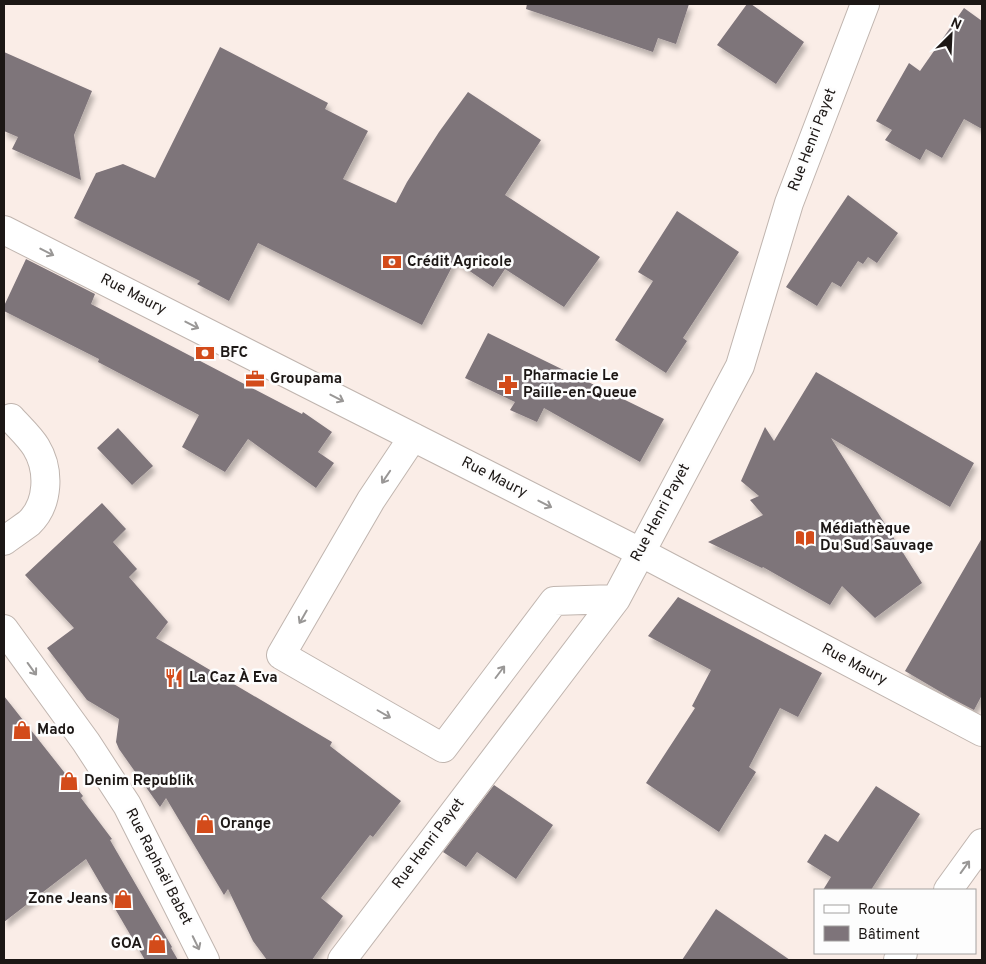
<svg xmlns="http://www.w3.org/2000/svg" width="986" height="964" viewBox="0 0 986 964" font-family="Overpass,sans-serif">
<style>
.building{fill:#7e747a;filter:url(#shadow)}
.lines{fill:none;stroke-linecap:round;stroke-linejoin:round}
.minor-casing{stroke:#c0b5af;stroke-width:30}
.major-casing{stroke:#c0b5af;stroke-width:30}
.minor{stroke:#fff;stroke-width:28}
.major{stroke:#fff;stroke-width:28}
.oneway{stroke:#999796}
.labels{text-anchor:middle;dominant-baseline:central;stroke-width:5;stroke-linejoin:round;paint-order:stroke}
.street-label{font-size:15px;fill:#1c1715;stroke:#fdfdfd}
.poi-label{font-size:15px;font-weight:bold;fill:#1c1715;stroke:#fdfdfd;text-anchor:start}
</style>
<defs>
<filter id="shadow"><feDropShadow dx="3" dy="5.5" stdDeviation="2.5" flood-color="#0004"/></filter>
</defs>
<rect width="100%" height="100%" fill="#faede7"/>
<path class="building" d="M527 4H689L676 44 658 38 653 52 526 9Z
M747 4H751L804 42 776 84 717 45Z
M964 8 982 21V129L964 119 942 158 926 149 920 160 885 140 892 130 876 121 909 63 920 71Z
M220 47 328 103 325 109 368 131 343 179 396 203 407 182 439 132 468 92 541 140 505 195 600 257 564 307 505 269 493 287 455 261 422 325 258 243 229 301 197 284 200 281 74 218 96 173 123 164 155 178Z
M4 52 92 91 74 135 81 180 12 149 18 137 4 131Z
M848 195 898 233 877 263 868 257 863 264 858 261 841 287 832 282 817 306 786 287Z
M677 211 739 252 683 338 687 341 666 373 615 340 653 281 638 272Z
M26 259 95 294 91 304 302 414 303 412 332 432 318 452 334 463 316 488 248 439 225 472 182 447 199 415 98 362 99 359 4 311V306Z
M488 333 664 419 640 462 544 408 537 422 510 410 515 402 465 378Z
M816 372 974 463 950 507 831 438 922 583 875 618 842 586 830 605 763 567 762 568 708 542 763 515 750 500 759 496 741 481 765 427 774 441Z
M118 428 153 466 132 485 97 448Z
M102 503 126 529 113 542 137 569 129 577 168 622 156 638 332 742 330 746 401 801 373 837 370 835 321 898 343 916 312 960H267L253 941 228 889 224 895 166 798 160 807 119 749 116 742 119 719 87 700 47 648 74 628 25 575Z
M982 538V695L974 710 951 698 905 671Z
M678 597 822 673 798 717 780 708 749 767 756 772 719 832 646 783 695 708 692 706 711 670 648 636Z
M4 696 83 796 81 798 112 839 110 840 172 947 171 948 178 960H145L86 859 4 922Z
M494 785 553 825 516 879 477 852 466 867 443 852Z
M876 786 920 814 871 890H823L831 877 807 862 825 834 838 842Z
M716 909 790 960H682Z"/>
<g class="lines">
<g class="minor-casing">
<path id="minor" d="M4 230 640 552 982 732
M413 437 371 500 281 655 443 748 554 601 616 599
M4 541C12 535 21 529 29 523 49 504 50 470 36 447 30 437 19 427 11 418
M948 890 982 843
M342 960 616 599 740 366 789 203 865 4
M898 960 903 953"/>
</g>
<g class="major-casing">
<path id="major" d="M4 629 86 742 127 805 205 960"/>
</g>
<use href="#minor" class="minor"/>
<use href="#major" class="major"/>
</g>
<defs><path id="oneway-shaft" d="M-6 0H5M1.5-3L5.5 0L1.5 3" fill="none" stroke-width="1.6" stroke-linecap="round" stroke-linejoin="round" transform="scale(1.25)"/></defs>
<g class="oneway">
<use href="#oneway-shaft" transform="translate(47 252) rotate(27)"/>
<use href="#oneway-shaft" transform="translate(192 325) rotate(27)"/>
<use href="#oneway-shaft" transform="translate(337 398) rotate(27)"/>
<use href="#oneway-shaft" transform="translate(386 477) rotate(124)"/>
<use href="#oneway-shaft" transform="translate(545 504) rotate(27)"/>
<use href="#oneway-shaft" transform="translate(303 617) rotate(120)"/>
<use href="#oneway-shaft" transform="translate(32 669) rotate(54)"/>
<use href="#oneway-shaft" transform="translate(500 672) rotate(-53)"/>
<use href="#oneway-shaft" transform="translate(384 714) rotate(30)"/>
<use href="#oneway-shaft" transform="translate(965 867) rotate(-54)"/>
<use href="#oneway-shaft" transform="translate(196 943) rotate(64)"/>
</g>
<defs>
<g id="bank-bare" transform="scale(1.5)"><path d="M-6-4H6V4H-6ZM0-2.3a2.3 2.3 0 1 0 0 4.6a2.3 2.3 0 1 0 0-4.6Z" fill="#d34b1a" stroke="#fdfdfd" stroke-width="2.5" paint-order="stroke"/></g>
<g id="office-bare" transform="scale(1.5)"><path d="M-6-3h4V-5.5h4V-3h4V5H-6ZM-1-4.5V-3h2v-1.5ZM-6 0V1H6V0Z" fill="#d34b1a" stroke="#fdfdfd" stroke-width="2.5" paint-order="stroke"/></g>
<g id="pharmacy-bare" transform="scale(1.5)"><path d="M-2-6h4v4h4v4h-4v4h-4v-4h-4v-4h4Z" fill="#d34b1a" stroke="#fdfdfd" stroke-width="2.5" paint-order="stroke"/></g>
<g id="library-bare" transform="scale(1.5)"><path d="M-6-4Q-3-5.5-.7-3.5V5Q-3 3-6 4ZM6-4Q3-5.5 .7-3.5V5Q3 3 6 4Z" fill="#d34b1a" stroke="#fdfdfd" stroke-width="2.5" paint-order="stroke"/></g>
<g id="restaurant-bare" transform="scale(1.5)"><path d="M-5-6h1v4h1v-4h1v4h1v-4h1v5L-1.5 .5V6h-2V.5L-5-1ZM5-6V6H3V1.5H1.5Q1.5-4 5-6Z" fill="#d34b1a" stroke="#fdfdfd" stroke-width="2.5" paint-order="stroke"/></g>
<g id="shop-bare" transform="scale(1.5)"><path d="M-5-2.5h2.3a2.7 3.5 0 0 1 5.4 0H5L5.5 6h-11ZM-1.5-2.5h3a1.5 2.3 0 0 0-3 0Z" fill="#d34b1a" stroke="#fdfdfd" stroke-width="2.5" paint-order="stroke"/></g>
</defs>
<g fill-rule="evenodd">
<use href="#bank-bare" x="392" y="262"/>
<use href="#bank-bare" x="205" y="353"/>
<use href="#office-bare" x="255" y="379"/>
<use href="#pharmacy-bare" x="508" y="385"/>
<use href="#library-bare" x="805" y="538"/>
<use href="#restaurant-bare" x="174" y="678"/>
<use href="#shop-bare" x="22" y="730"/>
<use href="#shop-bare" x="69" y="781"/>
<use href="#shop-bare" x="205" y="824"/>
<use href="#shop-bare" x="123" y="899"/>
<use href="#shop-bare" x="157" y="944"/>
</g>
<g class="labels">
<g class="street-label">
<text transform="translate(813 140) rotate(-69)">Rue Henri Payet</text>
<text transform="translate(133 295) rotate(27)">Rue Maury</text>
<text transform="translate(494 478) rotate(27)">Rue Maury</text>
<text transform="translate(661 513) rotate(-62)">Rue Henri Payet</text>
<text transform="translate(854 665) rotate(28)">Rue Maury</text>
<text transform="translate(429 844) rotate(-53)">Rue Henri Payet</text>
<text transform="translate(158 867) rotate(63)">Rue Raphaël Babet</text>
</g>
<g class="poi-label">
<text x="407" y="262">Crédit Agricole</text>
<text x="220" y="353">BFC</text>
<text x="523" y="376">Pharmacie Le<tspan x="523" dy="17">Paille-en-Queue</tspan></text>
<text x="270" y="379">Groupama</text>
<text x="820" y="529">Médiathèque<tspan x="820" dy="17">Du Sud Sauvage</tspan></text>
<text x="189" y="678">La Caz À Eva</text>
<text x="37" y="730">Mado</text>
<text x="84" y="781">Denim Republik</text>
<text x="220" y="824">Orange</text>
<text x="108" y="899" text-anchor="end">Zone Jeans</text>
<text x="142" y="944" text-anchor="end">GOA</text>
</g>
</g>
<rect width="986" height="964" fill="none" stroke="#1c1715" stroke-width="10"/>
<rect x="814" y="889" width="162" height="65" fill="#fdfdfd" stroke="#a3a1a0"/>
<rect x="824" y="905" width="25" height="8" fill="#ffffff" stroke="#a3a1a0"/>
<text x="858" y="914" font-size="15" fill="#1c1715">Route</text>
<rect x="824" y="926" width="25" height="15" fill="#7e747a" stroke="#a3a1a0"/>
<text x="858" y="939" font-size="15" fill="#1c1715">Bâtiment</text>
<g transform="translate(951 35) rotate(24)" stroke="#fdfdfd" stroke-width="4" paint-order="stroke">
<path d="M0-4L9 19L0 12L-9 19Z" fill="#1c1715"/>
<text y="-8" font-size="14" font-weight="bold" text-anchor="middle" fill="#1c1715">N</text>
</g>
</svg>
